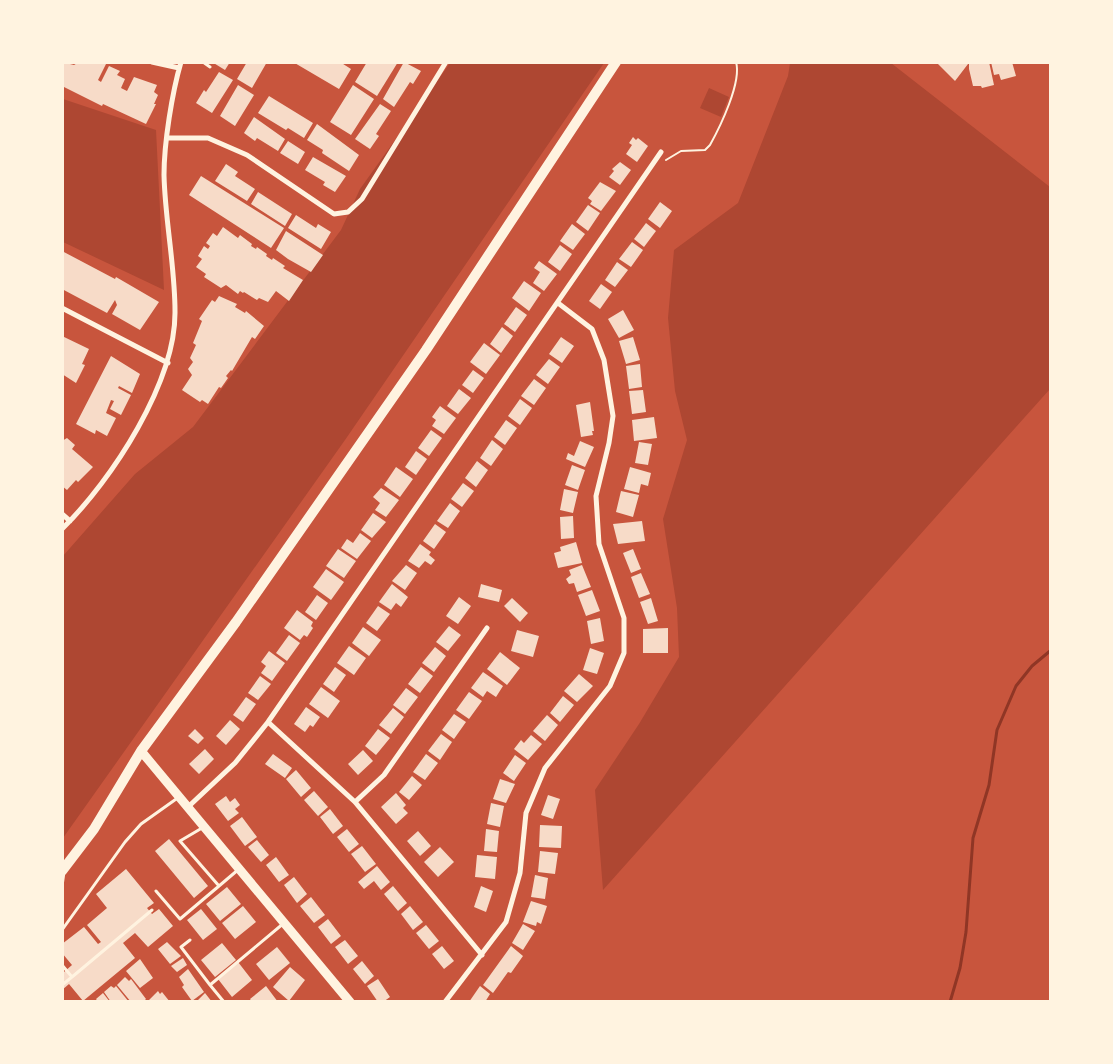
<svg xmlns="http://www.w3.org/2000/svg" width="1113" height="1064" viewBox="0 0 1113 1064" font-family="Roboto,sans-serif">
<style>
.green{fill:#ae4732}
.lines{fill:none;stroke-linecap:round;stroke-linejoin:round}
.stream{stroke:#8f3625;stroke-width:3}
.building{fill:#f7dbc8}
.path{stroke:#fff3e0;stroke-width:2}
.service{stroke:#fff3e0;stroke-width:3}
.minor{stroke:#fff3e0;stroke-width:5}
.tertiary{stroke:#fff3e0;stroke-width:9}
.primary{stroke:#fff3e0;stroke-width:10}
</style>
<rect width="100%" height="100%" fill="#c8553d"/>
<path class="green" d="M450 63H604L345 440 63 838V556L135 474 193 427 341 230 360 189Z
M790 63H891L1050 187V389L603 890 595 790 639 724 679 657 677 608 663 519 687 440 675 391 668 318 674 250 738 203 788 76Z
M709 88 729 97 721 117 700 108Z
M63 99 156 130 164 290 63 242Z"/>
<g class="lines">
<path class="stream" d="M950 1002 960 968 966 932 973 838 989 785 997 730 1016 686 1032 666 1050 651"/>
</g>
<path class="building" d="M62 62 74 65 79 62H104L106 64 98 80 101 82 109 66 120 71 117 75 125 79 121 88 127 91 134 77 157 85 154 92 158 95 154 104H156L146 124 103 104 102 106 62 86Z
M212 62H230L225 70Z
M247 62H267L252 88 237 79Z
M293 62H340L351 69 339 89Z
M367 62H398L377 96 355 82Z
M404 62 421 71 413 84 410 82 394 107 383 99Z
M936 62H966L968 64 955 81Z
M976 62H989L994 85 982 88 981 86H973L969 69V64Z
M991 62H1012L1016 76 1001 80 999 74 994 75Z
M219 72 233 80 212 113 196 103 204 90 206 92Z
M238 85 254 95 235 126 220 116Z
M353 85 374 99 351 135 330 122Z
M269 96 313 123 304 138 288 128 286 130 258 113Z
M380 104 391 111 376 134 379 136 370 149 355 139Z
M254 117 285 139 278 151 257 138 255 141 244 133Z
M317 124 359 155 349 171 322 153 323 150 307 140Z
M633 137 636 140 638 138 648 146 637 162 626 154 632 145 629 143Z
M288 141 305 152 298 164 280 153Z
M313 157 346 176 335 192 323 185 325 182 305 170Z
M620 162 631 170 620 185 609 177 614 171 612 169Z
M226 164 238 172 235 176 255 189 247 201 215 181Z
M201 176 284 228 271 248 189 195Z
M600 182 616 191 601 211 590 204 592 201 588 198Z
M258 192 292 214 285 226 251 204Z
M660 202 672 211 660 228 648 219Z
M588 205 600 213 588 231 576 222Z
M296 215 316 228 318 224 331 232 321 249 288 228Z
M646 223 656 231 644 247 634 239Z
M572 224 585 234 573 250 560 241Z
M223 227 238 238 240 235 252 244 251 246 256 249 257 247 267 254 266 256 272 260 273 258 285 266 283 268 303 280 289 301 276 291 268 302 259 298 257 300 244 292 243 293 240 291 238 294 226 285 221 288 204 277 206 274 196 267 202 259 198 256 204 246 208 249 210 246 206 243 213 233 217 236Z
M286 231 323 255 311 272 288 259 276 250Z
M632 242 643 250 631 267 619 259Z
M560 245 572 254 560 271 548 262Z
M62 251 115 279 116 277 159 302 140 330 112 314 117 305 115 300 107 313 62 289Z
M539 261 557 274 544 291 533 283 540 272 534 268Z
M617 262 628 270 615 287 605 280Z
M524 281 541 293 529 311 512 298Z
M601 284 612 292 600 309 589 301Z
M219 296 237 304 235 307 245 313 246 311 264 326 255 339 252 337 232 371 231 370 226 376 228 378 221 388 219 387 208 404 202 400 200 402 182 390 192 375 188 369 193 362 190 358 196 345 193 343 202 321 199 319 212 300 215 302Z
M516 307 527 315 515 332 504 324Z
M623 310 634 330 619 338 608 319Z
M502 327 513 336 501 353 490 344Z
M62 336 89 349 82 364 85 365 76 383 62 374Z
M561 337 574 346 562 363 549 354Z
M633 337 640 360 626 364 619 341Z
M484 343 500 355 486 374 470 362Z
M111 356 140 374 132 393 119 386 118 388 131 395 121 415 110 409 114 401 111 400 106 413 116 418 107 436 96 430 95 434 76 424Z
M549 359 560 367 548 384 536 375Z
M640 364 642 387 629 389 626 366Z
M473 370 484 378 473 393 462 385Z
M534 379 546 388 534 405 521 396Z
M459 389 471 398 458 414 447 406Z
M643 390 646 412 632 414 629 391Z
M520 399 532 408 520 425 508 416Z
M590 402 594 431H592L593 435 581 437 576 405Z
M440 406 456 418 444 434 432 426 436 420 432 417Z
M654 417 657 438 634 441 632 420Z
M506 420 517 428 505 445 494 437Z
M431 430 442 438 429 456 418 448Z
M67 438 75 445 72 449 93 467 78 482 76 480 67 490 62 486V441Z
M492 440 503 449 491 466 480 458Z
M580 441 594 447 585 467 566 459 568 453 574 456Z
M639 442 652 444 648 465 635 463Z
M416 451 427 459 416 475 405 467Z
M477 461 488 470 476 487 465 478Z
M572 465 585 470 578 490 565 485Z
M396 467 413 479 400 497 384 485Z
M630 467 651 473 648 486 641 484 639 493 624 489Z
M463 483 474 491 462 507 451 499Z
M381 488 399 500 386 517 375 510 380 503 373 497Z
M564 489 578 492 573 513 560 510Z
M621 491 639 495 633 517 616 512Z
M450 503 460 511 448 528 437 521Z
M373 513 386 522 372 538 361 530Z
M573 516 574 538 561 539 560 517Z
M642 521 645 541 618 544 613 524Z
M435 524 446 532 434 549 423 541Z
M360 533 371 541 357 559 341 548 347 539 353 543Z
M576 542 582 563 558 568 554 553 561 551 560 547Z
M420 544 431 552 429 555 435 560 431 565 425 561 419 568 408 561Z
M338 549 356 561 344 578 326 566Z
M633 549 641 569 631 573 623 553Z
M406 565 417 573 405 590 392 581Z
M582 565 591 587 577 592 574 583 569 584 566 579 571 575 569 570Z
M326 569 344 582 331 600 313 587Z
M641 573 650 594 639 598 631 577Z
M392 584 408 597 401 607 396 603 391 610 379 602Z
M481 584 502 590 499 602 478 597Z
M592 590 600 611 586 616 578 595Z
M317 595 328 603 316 620 305 612Z
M459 597 471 606 458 624 446 616Z
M512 598 528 613 520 622 504 606Z
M651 598 658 621 648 624 640 602Z
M378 606 390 614 377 631 366 623Z
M297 610 313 622 311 626 313 628 307 637 304 635 300 640 284 628Z
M600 618 604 641 591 644 587 621Z
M449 626 461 635 448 651 436 642Z
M363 627 381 640 369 656 352 643Z
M668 628V653H643V629Z
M517 630 539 636 533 657 511 651Z
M289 635 300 643 287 661 276 653Z
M349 646 366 658 354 675 337 663Z
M435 647 446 656 434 672 422 663Z
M590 648 604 653 597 674 583 670Z
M269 651 285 663 272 681 261 673 266 666 261 662Z
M500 652 520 668 507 685 487 669Z
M335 667 346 675 334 692 323 684Z
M421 667 433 676 420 693 408 684Z
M483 672 503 686 496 697 487 691 483 697 471 688Z
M579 674 593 686 577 702 564 691Z
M260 676 271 684 258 700 248 693Z
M321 687 340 701 328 718 309 704Z
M406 688 418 697 405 714 393 705Z
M469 692 482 701 469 719 456 710Z
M563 696 574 705 560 722 550 713Z
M246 697 256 704 243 722 233 715Z
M306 707 320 717 313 727 310 725 305 732 294 724Z
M393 708 404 717 391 734 379 725Z
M454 714 466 722 454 739 442 730Z
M547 715 558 725 545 741 533 731Z
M230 720 240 729 226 745 216 736Z
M195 729 204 738 198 744 188 736Z
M378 729 390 738 376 755 365 746Z
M441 734 452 742 440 760 428 751Z
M531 735 542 744 528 760 514 749 521 740 524 743Z
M205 749 214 759 199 774 189 764Z
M363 750 373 761 358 775 348 764Z
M273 754 292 768 285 778 265 764Z
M426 754 438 763 425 780 413 772Z
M515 755 526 763 514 781 503 773Z
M296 770 311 788 301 797 286 779Z
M412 776 422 785 409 800 399 792Z
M500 779 515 784 506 803 493 799Z
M314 791 328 807 318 816 304 800Z
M396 793 406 805 403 808 408 813 396 824 381 807Z
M548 795 560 799 553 819 541 815Z
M226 796 230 802 235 798 240 805 235 809 239 813 228 821 215 804Z
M491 803 504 806 500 827 487 824Z
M330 809 343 826 333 834 320 817Z
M242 817 257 837 245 846 230 826Z
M540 825 562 826 561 848 539 847Z
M347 829 359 844 349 852 337 837Z
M486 829 499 831 497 852 484 851Z
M418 831 431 846 420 856 407 841Z
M169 839 208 886 194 898 155 851Z
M257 840 269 855 261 862 248 847Z
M362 846 376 864 365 872 351 854Z
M440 847 454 862 438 877 424 862Z
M540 851 558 853 555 874 538 872Z
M477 855 497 857 495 879 475 877Z
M276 857 289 875 279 882 266 865Z
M377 866 390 882 381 890 374 881 364 889 358 882Z
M126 869 154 903 147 908 152 914 159 909 173 926 148 947 135 933 123 943 135 958 83 1001 69 984 62 990V970L64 972 72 965 62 953V944L84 927 98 944 101 942 87 925 107 908 96 894Z
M535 875 548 878 545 899 531 897Z
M294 877 307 894 297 903 284 885Z
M393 886 407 903 398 911 384 894Z
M481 886 493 891 486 912 474 907Z
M227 887 241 904 220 921 206 904Z
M311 897 325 915 314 923 300 906Z
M531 901 547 906 541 924 537 922 536 926 523 922Z
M243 906 256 922 235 939 222 923Z
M410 906 423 922 413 930 401 914Z
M201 909 217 929 203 940 187 920Z
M328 919 341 936 331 944 318 927Z
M523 924 535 931 523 950 512 943Z
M426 925 439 941 429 949 416 933Z
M345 940 358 956 348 964 335 947Z
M167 942 181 956 170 964 158 949Z
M222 943 236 960 215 977 201 960Z
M442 946 454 961 444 969 432 954Z
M511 946 523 956 511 973 508 972 493 993 483 985Z
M277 947 290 963 269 980 256 964Z
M183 958 187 965 177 972 171 966Z
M140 959 153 978 140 988 126 971Z
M362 961 374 976 365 984 353 969Z
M238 962 252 980 232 997 218 979Z
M290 967 305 980 289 1001 273 987Z
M188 969 204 992 192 1001 182 987 184 985 179 977Z
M125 977 129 981 131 979 146 999 143 1002H131L117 985Z
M378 979 390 997 383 1002H378L367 986Z
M111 986 114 988 116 986 129 1002H111L104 992Z
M266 986 278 1002H252L250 999Z
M480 986 490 994 485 1002H469Z
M158 991 160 994 162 992 170 1002H147Z
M103 993 110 1002H98L96 999Z
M205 993 212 1002H196Z"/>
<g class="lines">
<path class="path" d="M666 160 681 151 705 150 710 145C720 127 742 82 736 62"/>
<path class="service" d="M203 62 210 67
M202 828 180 841 219 886 239 869
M62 886 64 872
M156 891 180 919 219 886
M62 930 125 842 141 824 179 797
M190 940 181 947 210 985 284 923
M62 965 72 977 62 985
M72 977 152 910
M210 985 224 1002"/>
<path class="minor" d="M152 62 179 68
M167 138H208L247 155 334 214 348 212 362 199 446 62
M62 308 168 363
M62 514 70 521
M62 529C112 480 176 382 175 311 175 266 165 220 164 175 164 143 172 93 181 62
M268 722 355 802 482 955
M355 802 384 775 487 628
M188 807 235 763 268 722 661 152
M445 1002 506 922 520 873 526 813 545 768 610 686 624 653V618L599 544 596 496 609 443 613 416 604 360 592 329 558 303"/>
<path class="tertiary" d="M141 751 350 1002"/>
<path class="primary" d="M62 871 94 829 141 751 236 622 426 350 616 62"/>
</g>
<rect width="1113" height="1064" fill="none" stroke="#fff3e0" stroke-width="128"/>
</svg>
